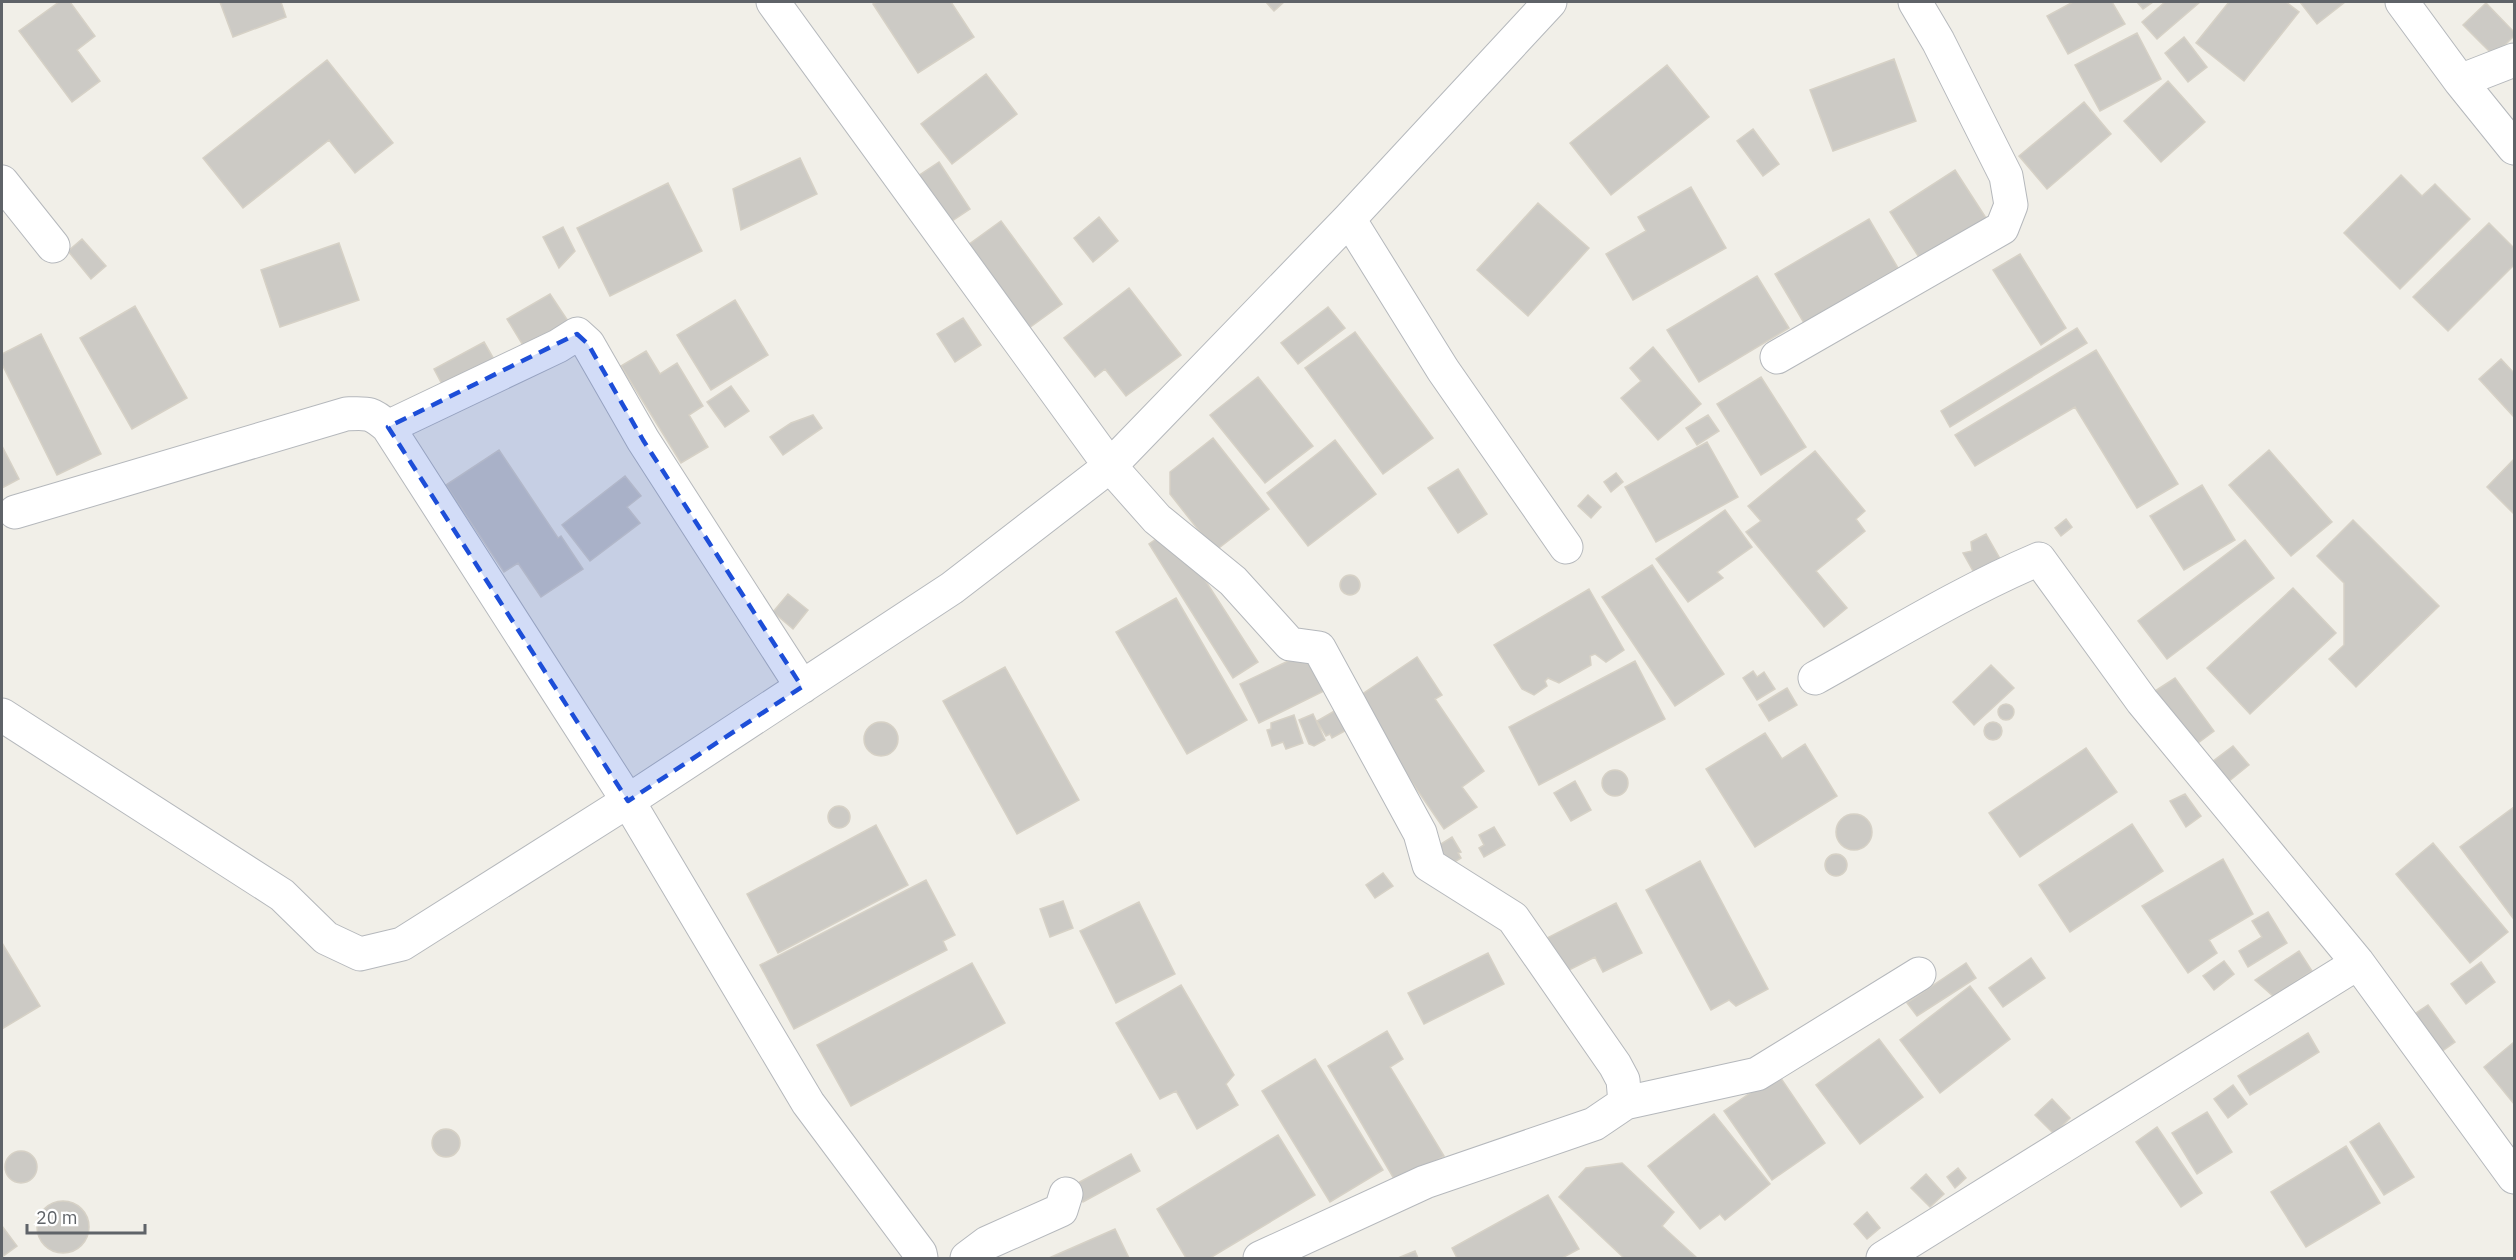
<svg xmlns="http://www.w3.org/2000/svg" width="2516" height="1260" viewBox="0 0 2516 1260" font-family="'IBM Plex Sans',sans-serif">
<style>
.building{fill:#cccac5;stroke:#d6d1c6;stroke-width:1.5}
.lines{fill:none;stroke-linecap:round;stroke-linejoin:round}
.minor-casing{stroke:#b5b8bc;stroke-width:35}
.minor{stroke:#fff;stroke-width:33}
.marked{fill:#1d4ed8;fill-opacity:0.2;stroke:#1d4ed8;stroke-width:4.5;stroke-dasharray:12 8;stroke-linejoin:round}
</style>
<rect width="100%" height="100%" fill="#f1efe8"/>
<path class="building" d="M59 2H70L95 36 77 50 100 81 72 102 19 31Z
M220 2H281L286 17 233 37Z
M877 2H951L974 37 918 73 873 4Z
M1266 2H1284L1274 11Z
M2073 2H2112L2125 24 2068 54 2047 16Z
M2137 2H2153L2143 9Z
M2165 2H2200L2157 39 2142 22Z
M2229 2H2286L2299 12 2244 81 2196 43Z
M2300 2H2345L2317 24Z
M2486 3 2514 32V36L2494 56 2463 25Z
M2137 33 2161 79 2100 111 2075 65Z
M2184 37 2207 67 2188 82 2165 53Z
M1894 59 1916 121 1833 151 1810 90Z
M327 60 393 143 355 173 329 140 243 208 203 158Z
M1667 65 1709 117 1611 195 1570 143Z
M986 74 1017 114 952 164 921 124Z
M2168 81 2205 122 2161 162 2124 121Z
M2084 102 2111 134 2047 189 2019 156Z
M1753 129 1779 164 1763 176 1737 141Z
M800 158 817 194 741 230 733 189Z
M939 162 970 209 949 223 918 176Z
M1955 170 1988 221 1922 262 1890 212Z
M2401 175 2422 196 2435 184 2470 219 2400 289 2344 233Z
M668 183 702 251 610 296 577 228Z
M1691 187 1726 248 1633 300 1606 254 1646 231 1638 217Z
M1538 203 1589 248 1528 316 1477 270Z
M1099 217 1118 241 1093 262 1074 238Z
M1869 219 1898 268 1804 323 1775 274Z
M1001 221 1062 304 1029 328 968 245Z
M2489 223 2514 248V265L2448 331 2413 297Z
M563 227 575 251 559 268 543 237Z
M82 239 106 266 91 279 68 251Z
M339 243 359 300 280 327 261 270Z
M2020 254 2066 328 2041 345 1993 270Z
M1757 276 1789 328 1699 382 1667 330Z
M1129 288 1181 355 1126 396 1105 369 1095 377 1064 338Z
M550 294 568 321 524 347 507 319Z
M735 300 768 355 711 390 677 335Z
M135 306 187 398 132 429 80 338Z
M1328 307 1345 328 1298 364 1281 343Z
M963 318 981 345 955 362 937 334Z
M2077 328 2087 343 1950 427 1941 411Z
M1355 332 1433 438 1383 474 1305 368Z
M41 334 101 454 57 475 2 364V354Z
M484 342 495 361 444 388 434 369Z
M1653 347 1701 404 1658 440 1621 398 1641 381 1630 368Z
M2096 350 2178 484 2137 508 2075 407 1975 466 1955 435Z
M646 351 660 374 677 363 703 406 689 415 708 447 681 463 621 366Z
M2501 359 2514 373V417L2479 379Z
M1258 377 1313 446 1265 483 1210 415Z
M1761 377 1806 447 1761 475 1717 404Z
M731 386 749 411 725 427 707 402Z
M813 415 822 428 783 455 770 437 791 423Z
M1708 415 1719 431 1697 445 1686 428Z
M1213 438 1269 509 1215 551 1170 494V472Z
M1335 440 1376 494 1308 546 1267 493Z
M1707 442 1738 497 1656 542 1625 487Z
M2 446 19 479 2 488Z
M499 450 558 538 561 536 583 569 541 597 518 563 504 572 446 485Z
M2269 450 2332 522 2291 556 2229 485Z
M1815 451 1865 511 1856 519 1865 531 1816 571 1847 608 1824 627 1746 532 1761 521 1748 506Z
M2514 459V514L2487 487Z
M1458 469 1487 514 1458 533 1428 488Z
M1616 473 1623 482 1611 492 1604 482Z
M625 476 641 496 627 507 640 523 590 561 562 525Z
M2202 485 2235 540 2184 570 2150 516Z
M1588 495 1601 507 1591 518 1578 506Z
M1725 510 1752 547 1717 572 1723 578 1688 602 1656 559Z
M2066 519 2072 527 2061 536 2055 528Z
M2353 520 2439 606 2356 687 2329 659 2344 645V583L2317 556Z
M1165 533 1185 549 1258 662 1233 678 1149 544Z
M1986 534 2003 564 1977 578 1963 553 1972 551 1971 542Z
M2245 540 2274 578 2167 659 2138 621Z
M1652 565 1724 674 1675 706 1602 597Z
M1340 585a10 10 0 1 1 20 0a10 10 0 1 1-20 0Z
M2293 588 2336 633 2250 714 2207 668Z
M1589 589 1624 650 1606 662 1595 654 1590 656 1591 665 1559 683 1548 678 1545 681 1547 686 1534 695 1522 689 1494 645Z
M788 594 808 610 793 629 773 612Z
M1176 598 1247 720 1187 754 1116 632Z
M1305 653 1324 691 1259 723 1240 684Z
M1417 657 1442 695 1435 699 1484 771 1462 787 1477 807 1444 829 1355 699Z
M1635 661 1665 719 1539 785 1509 727Z
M1991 665 2014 688 1974 725 1953 702Z
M1005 667 1079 800 1017 834 943 701Z
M1753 671 1757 677 1764 672 1775 689 1757 700 1743 678Z
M2175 678 2214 731 2194 746 2155 691Z
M1787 688 1797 705 1769 721 1759 705Z
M1998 712a8 8 0 1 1 16 0a8 8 0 1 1-16 0Z
M1343 706 1354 726 1332 738 1330 734 1326 736 1317 721Z
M1313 714 1325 740 1314 746 1309 744 1299 720Z
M1294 715 1303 743 1286 749 1283 742 1272 746 1267 730 1271 729V723Z
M864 739a17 17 0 1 1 34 0a17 17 0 1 1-34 0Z
M1984 731a9 9 0 1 1 18 0a9 9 0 1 1-18 0Z
M1765 733 1782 759 1805 744 1837 796 1755 847 1706 769Z
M2233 746 2249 765 2228 782 2212 762Z
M2086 748 2117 792 2020 857 1989 813Z
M1602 783a13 13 0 1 1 26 0a13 13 0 1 1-26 0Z
M1575 781 1591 810 1571 821 1554 793Z
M2185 794 2201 816 2186 827 2170 801Z
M828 817a11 11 0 1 1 22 0a11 11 0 1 1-22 0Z
M2514 807V917L2513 918 2460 847Z
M1836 832a18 18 0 1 1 36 0a18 18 0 1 1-36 0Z
M2132 824 2163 871 2070 932 2039 885Z
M876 825 908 885 778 953 747 894Z
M1494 827 1505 845 1484 857 1479 848 1484 845 1479 835Z
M1452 837 1461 852 1458 853 1461 858 1445 868 1433 849Z
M2433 843 2508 932 2470 963 2396 874Z
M1825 865a11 11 0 1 1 22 0a11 11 0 1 1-22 0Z
M2223 859 2253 914 2209 940 2217 953 2188 973 2142 906Z
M1700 861 1768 989 1736 1006 1729 1000 1711 1010 1646 890Z
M1383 873 1393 886 1375 898 1366 885Z
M926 880 955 935 943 941 947 950 794 1029 760 965Z
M1063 901 1073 928 1050 937 1040 909Z
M1139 902 1175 974 1116 1003 1080 931Z
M1616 903 1642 953 1603 972 1595 957 1565 972 1547 938Z
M2268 912 2287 943 2248 967 2239 951 2262 937 2252 921Z
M2 943 40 1006 2 1029Z
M2299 951 2312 971 2273 996 2255 980Z
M1488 953 1504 984 1424 1024 1408 993Z
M2031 958 2045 978 2003 1007 1989 988Z
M2224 961 2234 974 2214 990 2203 976Z
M2481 962 2495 982 2466 1004 2451 984Z
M972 963 1005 1023 851 1106 817 1045Z
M1966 963 1976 978 1917 1016 1907 1003Z
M1181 985 1234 1075 1226 1084 1238 1105 1197 1129 1176 1091 1160 1099 1116 1023Z
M1970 986 2010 1039 1940 1093 1900 1040Z
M2428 1005 2455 1042 2441 1052 2413 1015Z
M1387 1031 1403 1059 1390 1067 1444 1156 1397 1184 1328 1066Z
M2308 1033 2319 1052 2250 1095 2238 1076Z
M1879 1039 1923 1097 1860 1144 1816 1085Z
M2514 1042V1104L2484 1067Z
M1315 1059 1383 1170 1330 1202 1262 1091Z
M1778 1074 1825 1143 1772 1180 1724 1111Z
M2233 1085 2247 1104 2228 1118 2214 1099Z
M2052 1099 2070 1118 2054 1134 2035 1115Z
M2207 1112 2232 1152 2197 1174 2172 1133Z
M1714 1114 1770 1184 1725 1220 1720 1214 1700 1229 1648 1166Z
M2379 1123 2414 1177 2384 1195 2350 1142Z
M2157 1127 2202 1193 2181 1207 2136 1142Z
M432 1143a14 14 0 1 1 28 0a14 14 0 1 1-28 0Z
M1278 1135 1315 1195 1210 1258H1186L1157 1209Z
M2346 1146 2380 1203 2306 1247 2271 1192Z
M5 1167a16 16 0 1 1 32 0a16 16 0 1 1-32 0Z
M1131 1154 1140 1171 1083 1202 1074 1185Z
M1622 1163 1674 1212 1662 1226 1697 1258H1624L1559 1197 1586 1168Z
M1958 1168 1966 1178 1955 1188 1947 1177Z
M1926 1174 1944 1194 1930 1207 1911 1188Z
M1548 1195 1579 1249 1562 1258H1457L1452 1248Z
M37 1227a26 26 0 1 1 52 0a26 26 0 1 1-52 0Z
M1867 1212 1880 1228 1867 1239 1854 1224Z
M2 1226 17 1246 2 1257Z
M1115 1229 1129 1258H1049Z
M1415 1251 1418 1258H1398Z"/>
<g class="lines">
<g class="minor-casing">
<path id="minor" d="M773 2 1110 466 1157 519 1233 581 1290 644 1319 648 1420 833 1429 865 1513 918 1615 1065 1623 1080 1625 1103 1594 1124 1425 1182 1260 1258
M2402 2 2460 81 2514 148
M2460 81 2514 60
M2 182 53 246
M1349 219 1443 370 1566 547
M1777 357 2002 228 2011 205 2006 176 1938 41 1915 2
M388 427 558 346 577 334 588 344 643 440 802 687
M15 512 346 414C368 413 371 412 388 427L628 801 808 1103 920 1253 921 1258
M1815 678C1889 637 1961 592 2039 559L2142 701 2358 963 2514 1177
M2 715 282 895 326 938 360 954 402 944 628 801 952 588 1110 466 1349 219 1550 2
M1625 1103 1757 1074 1919 974
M967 1258 987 1243 1061 1210 1066 1194
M1883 1258 2358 963"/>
</g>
<use href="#minor" class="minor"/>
</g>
<path class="marked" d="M577 334 588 344 643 440 802 687 628 801 388 427Z"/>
<rect width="2516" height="1260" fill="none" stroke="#5f6368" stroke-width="6"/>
<path d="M27 1224v9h118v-9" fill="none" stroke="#5f6368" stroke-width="3"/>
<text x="36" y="1224" font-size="18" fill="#5f6368" stroke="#ffffff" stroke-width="4.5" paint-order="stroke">20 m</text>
</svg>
